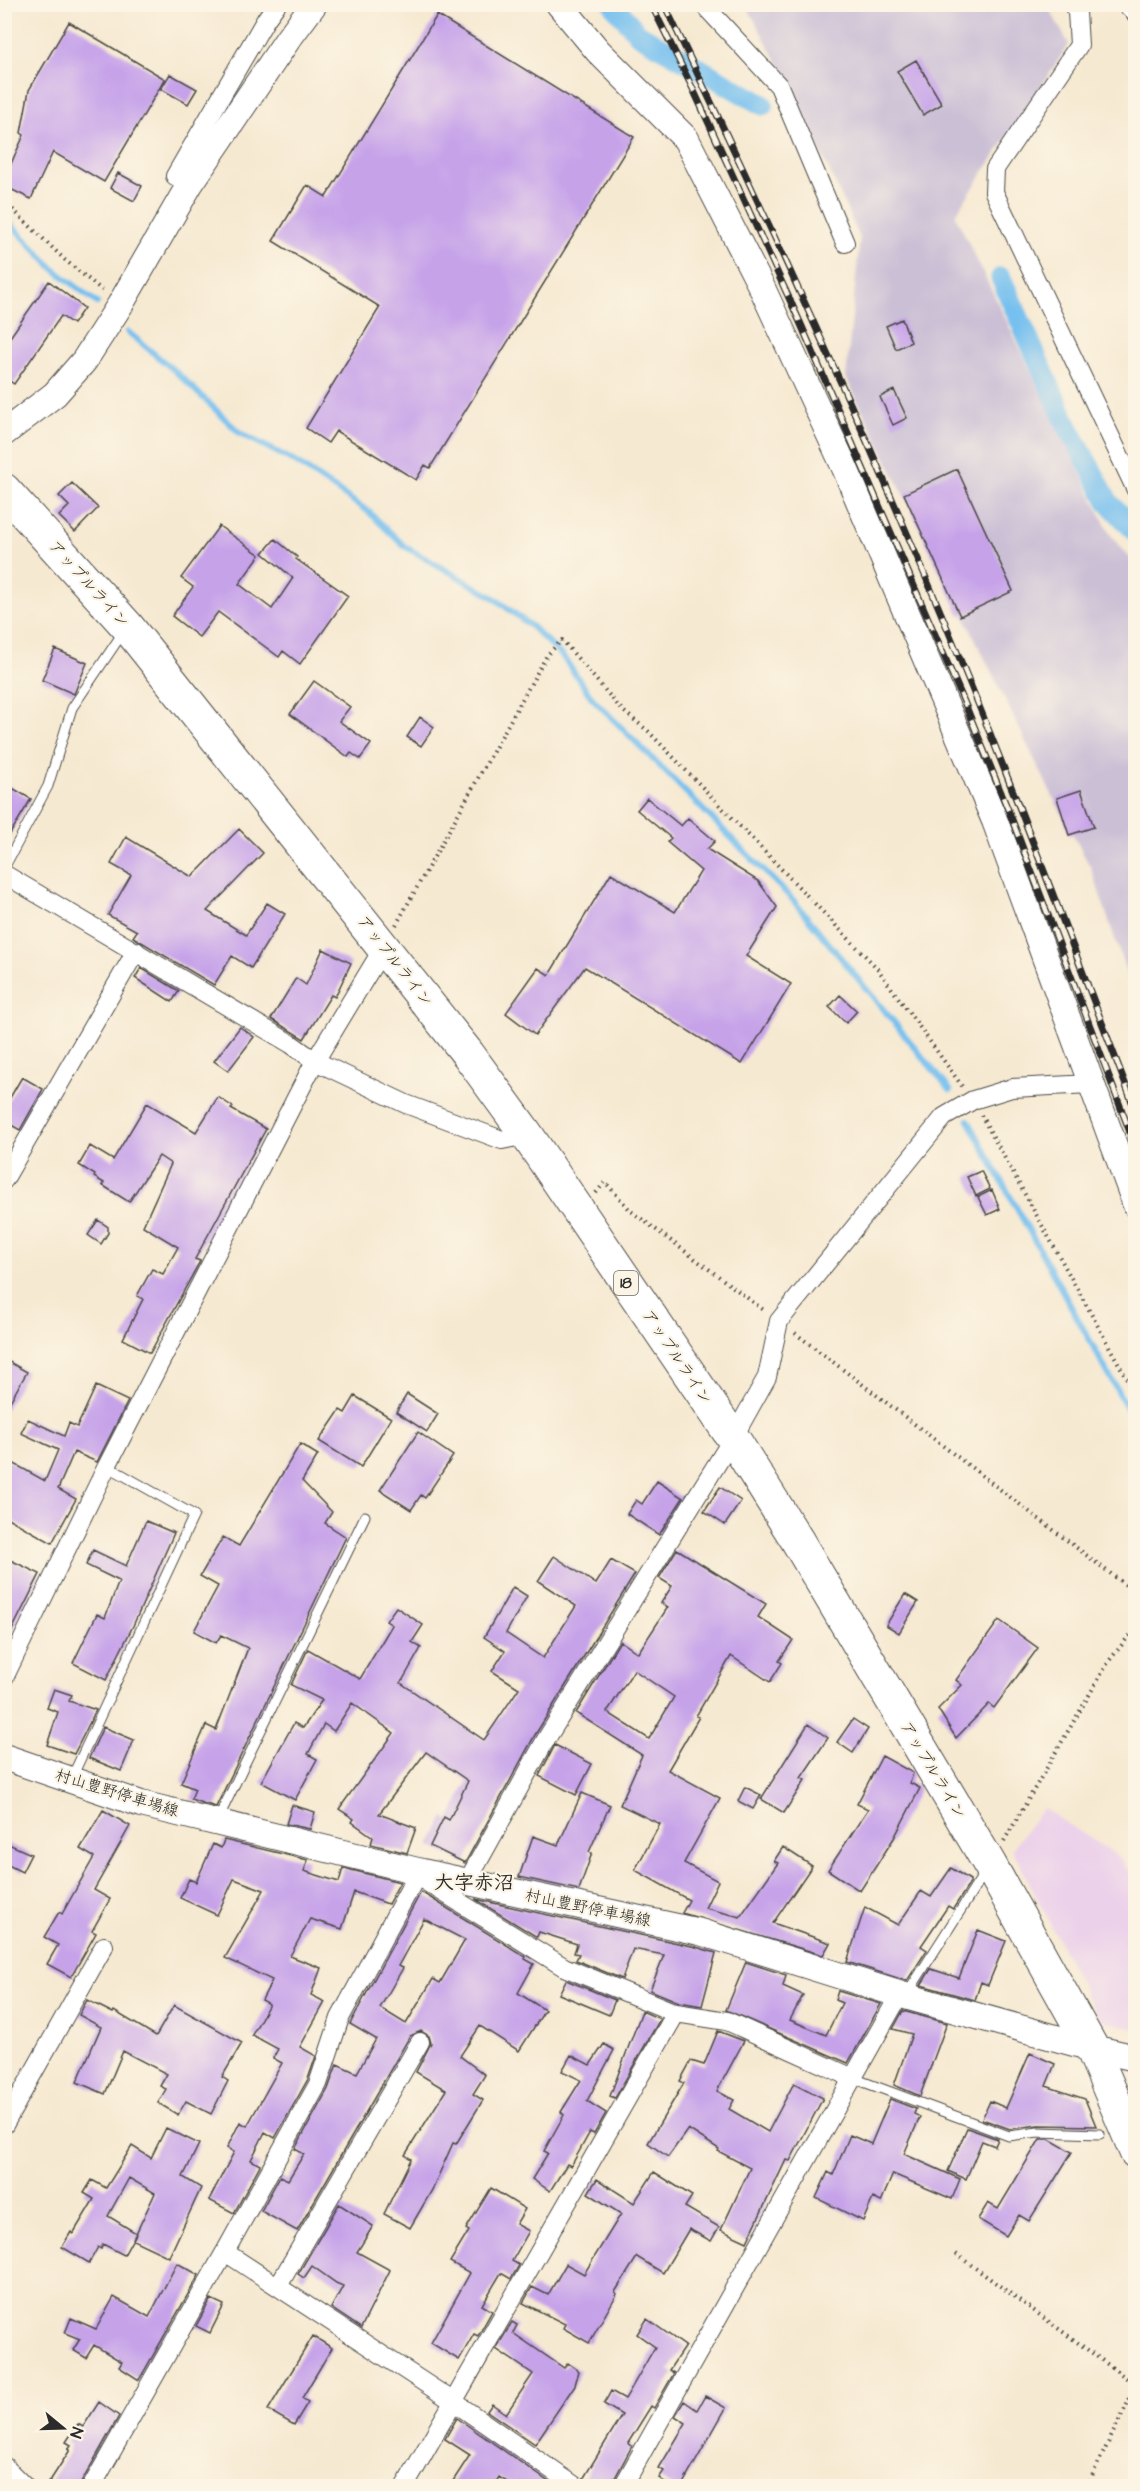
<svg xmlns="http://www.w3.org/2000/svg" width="1140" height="2491" viewBox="0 0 1140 2491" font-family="'Architects Daughter','Klee One',sans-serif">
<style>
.built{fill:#ecd1ea}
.industrial{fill:#cbbfd5}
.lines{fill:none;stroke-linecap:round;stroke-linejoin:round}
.stream{stroke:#76c0ef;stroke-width:6}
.canal{stroke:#76c0ef;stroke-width:21}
.building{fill:#c6a2e9;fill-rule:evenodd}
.lane-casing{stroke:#494844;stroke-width:11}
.street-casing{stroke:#494844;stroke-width:20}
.secondary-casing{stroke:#494844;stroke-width:28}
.highway-casing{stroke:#494844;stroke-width:35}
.path{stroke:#494844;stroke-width:4;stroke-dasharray:1.5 4.5;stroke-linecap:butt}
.lane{stroke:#fff;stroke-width:9}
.street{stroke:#fff;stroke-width:18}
.secondary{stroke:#fff;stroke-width:26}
.highway{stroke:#fff;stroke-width:33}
.rail-casing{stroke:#2b2b2b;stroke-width:7}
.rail{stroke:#fcf5e5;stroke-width:4.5;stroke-dasharray:14;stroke-linecap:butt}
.labels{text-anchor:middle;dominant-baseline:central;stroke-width:4.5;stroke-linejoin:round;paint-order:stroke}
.shield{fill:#fcf5e5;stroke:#6a6863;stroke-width:1.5}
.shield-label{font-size:15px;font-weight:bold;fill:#2b2b2b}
.street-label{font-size:16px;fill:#2b2b2b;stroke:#fcf5e5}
.quarter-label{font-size:20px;font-weight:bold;fill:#2b2b2b;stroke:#fcf5e5}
</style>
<rect width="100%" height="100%" fill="#fcf5e5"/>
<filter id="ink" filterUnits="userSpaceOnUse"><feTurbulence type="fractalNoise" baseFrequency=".0167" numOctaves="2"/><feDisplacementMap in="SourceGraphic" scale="12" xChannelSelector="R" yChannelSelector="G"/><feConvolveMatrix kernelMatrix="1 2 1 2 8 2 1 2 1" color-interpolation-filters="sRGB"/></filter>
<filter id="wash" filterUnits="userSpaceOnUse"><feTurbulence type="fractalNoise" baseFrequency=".008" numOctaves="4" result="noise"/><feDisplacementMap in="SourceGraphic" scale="24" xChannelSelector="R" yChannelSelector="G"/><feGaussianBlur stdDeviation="1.35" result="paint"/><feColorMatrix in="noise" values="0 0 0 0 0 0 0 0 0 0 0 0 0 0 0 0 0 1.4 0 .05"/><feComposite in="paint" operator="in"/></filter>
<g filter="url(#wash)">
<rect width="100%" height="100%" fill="#f6e9d1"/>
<path class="built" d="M1043 1808 1118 1856 1135 1880V2029L1102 2020 1095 2012 1012 1849Z"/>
<path class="industrial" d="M746 5H1047L1069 44 955 215 1110 534 1135 564V998L1091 868 1058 807 846 377 860 238 791 86Z"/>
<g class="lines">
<path class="stream" d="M4 217 55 270 97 303
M128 332 175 371 240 433 294 461 369 512 404 546 493 597 532 627 563 657 592 698 793 900 950 1090
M968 1120 1136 1424"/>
<path class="canal" d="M613 4 638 34 763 105
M1001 278 1068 427 1109 503 1136 532"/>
</g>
<g id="blocks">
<path class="building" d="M437 15 634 137 430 468 425 465 416 480 336 431 328 443 306 428 380 307 273 241 307 185 326 197Z
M69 22 165 79 104 182 53 152 31 199 4 186V179L24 135 21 133 29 90Z
M916 60 942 104 923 115 897 71Z
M170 74 197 89 188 104 161 89Z
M118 173 142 186 134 201 110 188Z
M49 281 84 308 73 324 61 316 14 384 4 377V346Z
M902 319 911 342 896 349 886 326Z
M894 390 907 418 893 425 880 397Z
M957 469 1013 591 960 616 904 494Z
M72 483 98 508 75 532 59 516 69 506 59 496Z
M219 526 260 555 239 584 272 609 293 578 263 553 275 539 297 557 296 559 348 596 300 664 283 651 279 657 218 612 199 637 172 616 193 587 181 578Z
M55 649 87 663 74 694 42 680Z
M314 681 350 707 339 721 371 744 360 759 351 753 348 757 290 714Z
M420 717 434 727 421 746 407 737Z
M4 783 31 799 4 844Z
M1081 790 1094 827 1069 835 1057 798Z
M647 798 681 826 688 818 715 841 707 849 758 881 777 907 746 956 791 984 742 1064 585 967 535 1035 506 1013 538 968 549 975 611 873 675 912 701 871 667 842 671 838 637 810Z
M239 829 263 853 207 911 246 935 267 903 285 914 251 968 232 956 214 985 133 937 137 931 108 915 131 875 111 864 126 837 192 877Z
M323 949 351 963 335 997 331 995 304 1039 271 1019 296 978 306 985Z
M141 968 179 991 172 1002 135 978Z
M840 995 857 1011 846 1023 829 1007Z
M240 1027 254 1037 228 1071 214 1061Z
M22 1077 43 1089 20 1130 4 1121V1108Z
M218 1097 233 1107 231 1109 266 1129 195 1259 200 1261 150 1353 123 1339 143 1299 137 1296 152 1269 163 1274 178 1247 143 1226 171 1164 159 1156 129 1202 102 1185 104 1183 94 1177 95 1175 79 1165 90 1146 113 1160 147 1103 196 1132Z
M981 1171 990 1189 976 1196 967 1177Z
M992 1190 1000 1209 987 1215 978 1197Z
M98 1220 108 1227V1233L101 1244 88 1235Z
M4 1359 27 1372 4 1412Z
M96 1386 128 1401 97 1462 74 1452 58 1489 76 1499 52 1543 4 1516V1458L45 1481 58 1450 21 1433 28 1419 64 1436 69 1423 77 1427Z
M407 1394 438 1414 427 1432 396 1412Z
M355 1396 391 1418 361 1467 319 1441 340 1410 345 1413Z
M418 1432 453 1456 425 1498 421 1495 411 1510 380 1490Z
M300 1444 318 1455 302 1481 332 1512 325 1523 346 1537 216 1807 202 1803 191 1799 195 1789 181 1783 206 1725 216 1730 248 1648 221 1635 216 1643 194 1631 218 1586 200 1576 223 1537 239 1546Z
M657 1481 683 1498 659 1535 627 1514 636 1500 642 1504Z
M720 1487 741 1501 725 1525 704 1511Z
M146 1521 174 1533 133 1626 106 1680 73 1663 97 1614 105 1618 119 1581 86 1565 93 1550 126 1566Z
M677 1549 766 1604 758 1617 793 1640 779 1661 782 1663 770 1682 731 1656 696 1716 699 1717 668 1770 720 1798 684 1863 718 1881 705 1908 740 1917 778 1863 774 1861 783 1847 812 1866 773 1923 830 1943 823 1955 682 1913 689 1900 635 1870 660 1824 620 1805 642 1755 576 1713 620 1641 638 1653 668 1607 661 1603 672 1586 659 1578ZM634 1670 674 1697 649 1739 607 1712Z
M554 1556 596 1584 611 1560 635 1574 535 1735 465 1863 430 1846 444 1817 449 1820 468 1781 426 1752 379 1814 416 1828 407 1853 371 1844 373 1837 352 1822 354 1819 339 1809 394 1733 352 1703 334 1731 324 1724 308 1754 317 1759 295 1800 261 1782 294 1723 303 1728 322 1700 291 1685 308 1649 360 1679 392 1625 386 1621 396 1607 423 1625 412 1642 421 1648 401 1683 484 1740 519 1688 492 1671 505 1651 484 1637 513 1587 527 1596 506 1633 543 1658 576 1606 538 1581Z
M4 1557 40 1574 4 1646Z
M905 1594 918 1602 899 1633 886 1625Z
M999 1620 1038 1648 994 1708 989 1704 956 1738 938 1709 962 1685 956 1680Z
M54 1689 72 1695 69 1701 96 1710 74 1754 47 1745 58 1712 47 1708Z
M853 1719 868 1729 853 1753 837 1742Z
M808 1724 828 1738 801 1778 805 1780 784 1813 761 1799Z
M103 1727 134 1740 121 1771 89 1758Z
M555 1745 592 1764 576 1795 539 1776Z
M882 1756 913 1773 910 1783 920 1788 894 1838 860 1891 828 1870 868 1809 857 1804Z
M745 1787 761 1795 753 1809 738 1801Z
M582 1793 610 1805 589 1852 592 1853 579 1890 519 1877 533 1836 558 1845Z
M292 1805 315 1812 310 1829 286 1824Z
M103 1810 130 1826 94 1890 110 1899 92 1931 96 1933 71 1977 47 1964 58 1945 44 1937 59 1912 62 1914 94 1857 80 1849Z
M224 1840 308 1860 304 1871 339 1882 343 1868 400 1882 388 1904 354 1892 342 1929 310 1919 290 1956 321 1968 311 1995 325 2002 300 2047 316 2056 308 2079 275 2138 265 2132 251 2160 260 2165 234 2213 209 2200 234 2152 227 2148 240 2122 247 2126 282 2063 273 2058 278 2049 252 2035 269 2004 262 2000 272 1980 225 1958 264 1890 234 1879 217 1915 180 1898 189 1879 196 1882 213 1844 221 1848Z
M4 1842 31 1854 22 1872 4 1863Z
M951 1868 970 1880V1883L953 1909 948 1906 921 1946 927 1950 907 1981 847 1962 865 1907 898 1925 921 1891 931 1897Z
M421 1892 526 1957 525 1959 534 1964 518 1993 545 2010 519 2051 480 2026 460 2056 485 2075 473 2094 483 2100 456 2144 453 2143 432 2190 410 2228 384 2214 411 2159 405 2155 446 2090 416 2072 431 2043 429 2036 421 2031 410 2036 297 2231 261 2211 280 2176 288 2180 304 2154 295 2149 328 2089 337 2064 357 2073 376 2039 350 2024ZM424 1919 465 1940 440 1983 433 1979 406 2024 380 2008 403 1968 398 1966Z
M475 1899 696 1947 716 1953 702 2006 679 2002 650 1990 664 1955 633 1949 622 1979 576 1960 579 1954 574 1953 577 1944 539 1932 537 1937Z
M978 1930 1006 1941 988 1985 981 1982 975 2000 921 1985 931 1969 959 1978Z
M746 1962 786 1975 783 1986 803 1995 790 2020 826 2035 842 2003 835 2000 838 1991 881 2004 848 2063 726 2010Z
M566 1980 615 2000 609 2015 559 1994Z
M87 2000 113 2013 114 2011 156 2036 174 2005 242 2043 222 2077 228 2081 211 2114 186 2101 178 2115 158 2103 166 2089 160 2086 167 2074 123 2051 105 2094 77 2082 101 2027 79 2015Z
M642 2011 660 2019 615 2098 610 2096Z
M903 2011 947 2023 920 2096 894 2085 912 2034 893 2029Z
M718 2031 744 2041 717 2091 734 2100 729 2109 768 2132 794 2083 823 2098 790 2161 786 2160 747 2242 721 2230 750 2168 718 2151 719 2149 688 2129 668 2157 648 2143 684 2083 680 2081 691 2061 704 2065Z
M604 2044 614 2050 587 2101 606 2113 594 2134 590 2132 571 2166 567 2164 550 2191 532 2179 548 2153 544 2151 564 2115 561 2112 581 2080 562 2071 571 2055 590 2065Z
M1030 2053 1055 2064 1046 2086 1085 2099 1096 2126 1038 2125 1010 2129 982 2119 990 2101 1006 2108Z
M890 2099 916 2109 914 2114 920 2117 904 2154 960 2179 952 2199 893 2174 881 2202 873 2198 863 2221 816 2198 828 2172 833 2175 850 2135 871 2144Z
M166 2128 199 2144 183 2177 201 2188 169 2257 133 2240 155 2193 129 2178 108 2216 136 2233 124 2255 103 2244 101 2249 98 2247 89 2263 62 2247 71 2232 73 2234 94 2199 84 2193 92 2180 106 2188 132 2146 151 2158Z
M967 2128 998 2139 995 2146 982 2141 966 2179 948 2171Z
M1040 2139H1049L1072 2152 1029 2221 1019 2215 1006 2236 978 2219 988 2203 998 2209Z
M654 2172 692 2196 685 2207 719 2227 711 2241 689 2229 663 2273 637 2257 615 2292 617 2294 589 2343 563 2328 565 2324 523 2303 532 2287 548 2295 566 2264 584 2274 621 2214 588 2193 597 2179 634 2203Z
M491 2188 525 2209 516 2224 529 2231 512 2261 519 2265 511 2279 501 2273 482 2305 492 2311 478 2336 474 2334 459 2360 431 2343 470 2273 450 2262 469 2231 466 2229Z
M339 2204 373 2226 357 2252 390 2270 361 2328 331 2308 343 2286 336 2283 312 2266 304 2278 298 2274Z
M177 2263 199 2275 139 2380 119 2367 122 2362 94 2345 86 2358 73 2350 80 2339 65 2333 71 2318 96 2329 114 2297 149 2317Z
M211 2299 224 2305 210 2333 196 2326Z
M647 2319 685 2346 669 2370 674 2373 654 2408 651 2406 628 2443 632 2446 610 2487H586L583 2479 622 2415 604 2404 611 2391 625 2399 655 2347 637 2334Z
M512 2322 517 2325 513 2333 564 2368 568 2363 579 2371 575 2385 535 2444 487 2411 492 2404 506 2414 533 2374 496 2349Z
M313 2336 332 2348 302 2398 308 2402 294 2425 268 2410Z
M705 2396 726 2408 681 2487H672L659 2478 664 2471 659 2468 686 2423 675 2416 684 2401 697 2410Z
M99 2402 119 2416 81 2483 79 2487H46L70 2450 68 2449 71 2445 66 2442 78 2424 83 2427Z
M457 2418 556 2487H515L499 2477 493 2487H449L470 2455 445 2439Z"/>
</g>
</g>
<g filter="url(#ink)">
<use href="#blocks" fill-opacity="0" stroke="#494844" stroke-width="1.5"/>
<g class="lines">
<g class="lane-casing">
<path id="lane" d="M4 868 48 786 72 708 124 631
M72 1777 194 1515 107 1466
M217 1821 365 1516
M907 1994 985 1872
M853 2078 1009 2136 1038 2132 1100 2134"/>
</g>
<g class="street-casing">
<path id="street" d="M703 4 779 86 845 243
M1072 4 1077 12 1079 45 995 169 994 192 1136 490
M1126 4 1136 14
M190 184 175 176 266 19 277 4
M4 874 291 1044 315 1061 406 1104 502 1140 527 1135
M4 1180 136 951
M4 1678 107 1466 315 1061 384 947
M417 1876 564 1967 676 2013 727 2021 853 2078
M467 1882 545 1741 733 1438 767 1377 779 1321 944 1117 973 1100 1012 1088 1091 1084
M4 2125 104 1946
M225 2252 318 2084 340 2018 417 1875
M278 2286 420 2042
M4 2466 24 2486
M92 2486 225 2252 454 2402 575 2486
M405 2486 676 2013
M623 2486 900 1994"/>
</g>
<g class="secondary-casing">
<path id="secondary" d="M559 4 598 51 686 139 763 290 845 468 995 821 1136 1205
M4 433 55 394 84 361 120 305 190 184 288 39 314 4
M4 1757 141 1804 422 1872 700 1932 905 1996 1092 2048 1136 2058"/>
</g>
<g class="highway-casing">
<path id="highway" d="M4 490 127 626 468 1054 527 1135 733 1438 797 1540 990 1865 1092 2048 1136 2152"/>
</g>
<path class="path" d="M4 201 65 260 103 291
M396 925 547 655 562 640 622 710 648 731 877 968 962 1086
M981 1115 1136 1395
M596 1193 605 1182 631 1211 765 1311
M795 1333 1136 1593
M1004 1841 1109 1661 1136 1627
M956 2254 1136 2385
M1087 2486 1136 2386"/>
<use href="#lane" class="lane"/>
<use href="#street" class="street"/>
<use href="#secondary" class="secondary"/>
<use href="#highway" class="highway"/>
<g class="rail-casing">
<path id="rail" d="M651 4 694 91 800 322 965 704 1011 817 1136 1148
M664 4C754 190 840 376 921 566 998 746 1066 929 1136 1112"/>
</g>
<use href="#rail" class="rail"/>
</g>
</g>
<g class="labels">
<rect class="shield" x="614" y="1271" width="24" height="24" rx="4.5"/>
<g class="shield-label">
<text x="626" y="1283">18</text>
</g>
<g class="street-label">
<text transform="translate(89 584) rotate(48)">アップルライン</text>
<text transform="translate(395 961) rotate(52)">アップルライン</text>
<text transform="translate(677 1357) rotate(56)">アップルライン</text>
<text transform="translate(933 1770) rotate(59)">アップルライン</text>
<text transform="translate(117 1793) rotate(17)">村山豊野停車場線</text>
<text transform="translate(588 1908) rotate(12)">村山豊野停車場線</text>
</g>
<g class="quarter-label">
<text x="474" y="1883">大字赤沼</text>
</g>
</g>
<rect width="1140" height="2491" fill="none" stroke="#fcf5e5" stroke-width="24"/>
<g transform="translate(63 2428) rotate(109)" stroke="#fcf5e5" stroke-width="4.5" paint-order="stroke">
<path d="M0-4.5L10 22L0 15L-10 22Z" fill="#2b2b2b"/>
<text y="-9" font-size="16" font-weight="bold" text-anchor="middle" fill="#2b2b2b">N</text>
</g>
</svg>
